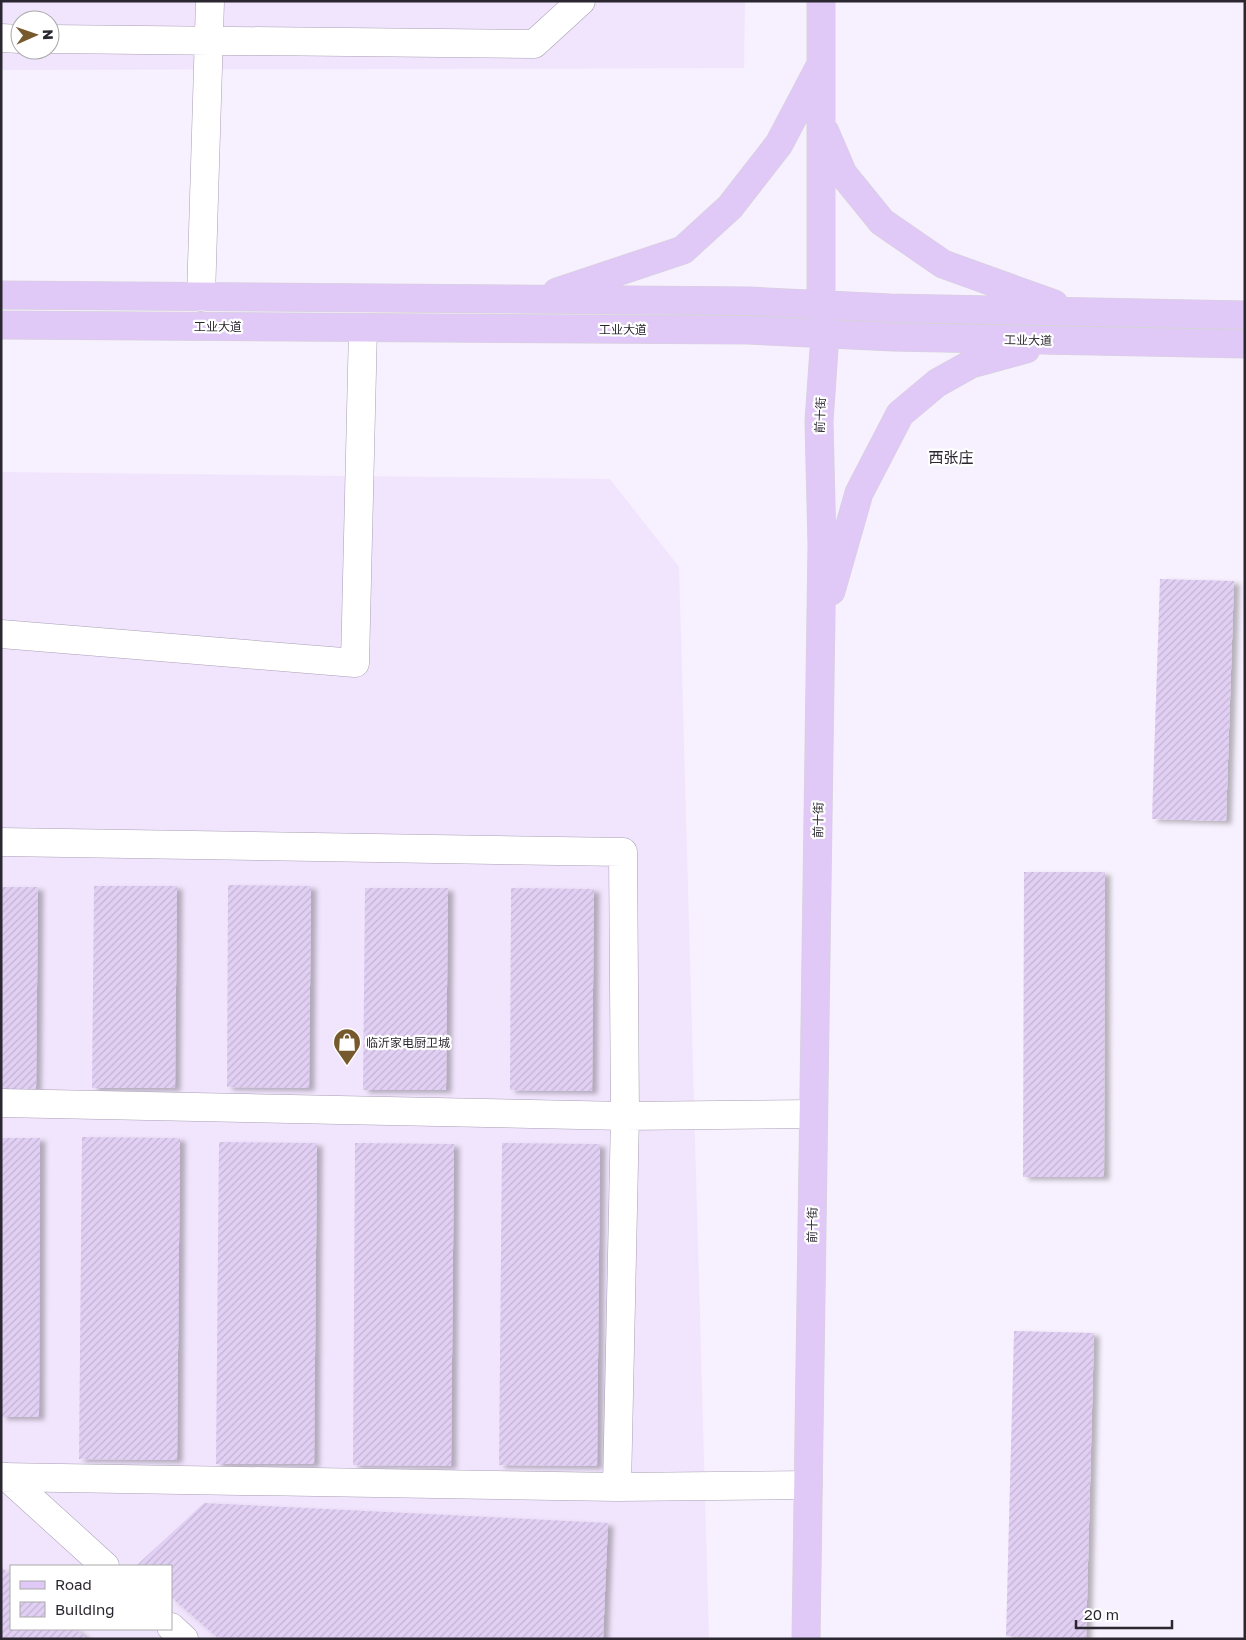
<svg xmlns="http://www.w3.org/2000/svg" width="1246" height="1640" viewBox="0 0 1246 1640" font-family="'Golos Text','Noto Sans SC',sans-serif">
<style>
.built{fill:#f1e5fd;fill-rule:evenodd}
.building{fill:url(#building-hatch);filter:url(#shadow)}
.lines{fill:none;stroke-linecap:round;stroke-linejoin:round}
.minor-casing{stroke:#a99fb4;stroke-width:29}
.major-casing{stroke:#d5d4d6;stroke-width:29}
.minor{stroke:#fff;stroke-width:28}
.major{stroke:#e0c8f7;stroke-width:28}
.labels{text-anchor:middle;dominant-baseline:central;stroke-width:4.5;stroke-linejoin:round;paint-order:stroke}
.street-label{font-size:12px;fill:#2b2730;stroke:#fff}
.poi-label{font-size:12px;fill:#2b2730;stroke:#fff;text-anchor:start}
.quarter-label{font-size:15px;fill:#2b2730;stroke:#fff}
</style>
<defs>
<pattern id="building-hatch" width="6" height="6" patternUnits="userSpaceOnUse" patternTransform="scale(1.25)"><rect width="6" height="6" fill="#e2d0f4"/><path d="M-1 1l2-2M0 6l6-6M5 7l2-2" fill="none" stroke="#c2b3d2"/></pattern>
<filter id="shadow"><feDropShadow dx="5.5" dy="3" stdDeviation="2.5" flood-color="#0004"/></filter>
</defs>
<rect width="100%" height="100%" fill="#f7f0fe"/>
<path class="built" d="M1 1H745L744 68 1 70ZM20 20H50V50H20Z
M1 472 610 479 679 567 709 1639H1ZM11 1566H171V1629H11Z"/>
<path class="building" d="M1160 579 1234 581 1226 821 1152 819Z
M1024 872H1105L1104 1177H1023Z
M228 885 311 886 309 1088 227 1087Z
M94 886H177L175 1088H92Z
M1 887H38L36 1089H1Z
M365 888H448L446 1090H363Z
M511 888 594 889 592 1091 510 1090Z
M82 1137 180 1138 177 1460 79 1459Z
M1 1138H40L39 1417H1Z
M219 1142 317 1143 314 1464H216Z
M355 1143 454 1144 451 1466 353 1465Z
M502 1143 600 1144 597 1466 499 1465Z
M1014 1331 1094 1333 1086 1639 1006 1636Z
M204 1503 608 1523 603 1639H219L171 1597V1566H136Z
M1 1567 11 1575V1629H75L87 1639H1Z"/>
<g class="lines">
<g class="minor-casing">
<path id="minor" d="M1 38 20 39
M50 39 534 44 581 1
M201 297 210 1
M1 634 355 663 363 328
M1 842 623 852 625 1116 617 1487
M1 1103 625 1116 813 1114
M1 1477 617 1487 808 1485
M7 1477 105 1566
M171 1627 184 1639"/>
</g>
<g class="major-casing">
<path id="major" d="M825 132 843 174 882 222 943 264 1054 304
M557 292 683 250 730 207 779 144 819 68
M1 295 749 301 890 308 1245 315
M1 325 748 330 893 337 1245 344
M831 591 859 493 900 414 937 383 971 364 1026 349
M806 1639 822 545 819 421 825 335 821 304V1"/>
</g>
<use href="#minor" class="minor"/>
<use href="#major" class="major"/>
</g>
<defs>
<g id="shop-pin" transform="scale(1.4375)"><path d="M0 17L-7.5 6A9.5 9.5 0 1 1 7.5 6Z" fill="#77592e" stroke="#fff"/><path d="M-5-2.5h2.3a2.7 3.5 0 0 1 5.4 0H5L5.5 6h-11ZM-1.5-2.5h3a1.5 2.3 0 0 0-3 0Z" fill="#fff"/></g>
</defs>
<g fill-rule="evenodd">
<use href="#shop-pin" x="347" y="1042"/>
</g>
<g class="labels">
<g class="street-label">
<text x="218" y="326">工业大道</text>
<text x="623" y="329">工业大道</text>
<text transform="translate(1028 340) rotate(1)">工业大道</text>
<text transform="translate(820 415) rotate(-88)">前十街</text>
<text transform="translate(818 820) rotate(-89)">前十街</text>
<text transform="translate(812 1225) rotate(-89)">前十街</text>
</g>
<g class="poi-label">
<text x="366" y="1042">临沂家电厨卫城</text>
</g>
<g class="quarter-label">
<text x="951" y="457">西张庄</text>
</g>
</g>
<rect width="1246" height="1640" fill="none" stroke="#2b2730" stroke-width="5"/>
<rect x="10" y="1565" width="162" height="65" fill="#ffffff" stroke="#aaa9ac"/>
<rect x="20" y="1581" width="25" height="8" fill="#e0c8f7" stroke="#aaa9ac"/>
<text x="55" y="1590" font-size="15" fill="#2b2730">Road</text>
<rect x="20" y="1602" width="25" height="15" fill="url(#building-hatch)" stroke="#aaa9ac"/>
<text x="55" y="1615" font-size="15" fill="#2b2730">Building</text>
<g transform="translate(35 35) rotate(88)"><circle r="24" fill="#ffffff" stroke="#aaa9ac"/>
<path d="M0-4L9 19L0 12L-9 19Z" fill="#77592e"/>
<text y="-8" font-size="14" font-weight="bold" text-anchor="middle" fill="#2b2730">N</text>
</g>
<path d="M1076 1620v8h96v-8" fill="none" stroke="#2b2730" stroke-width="2.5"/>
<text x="1084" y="1620" font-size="15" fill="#2b2730" stroke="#ffffff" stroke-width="4" paint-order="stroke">20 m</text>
</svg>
